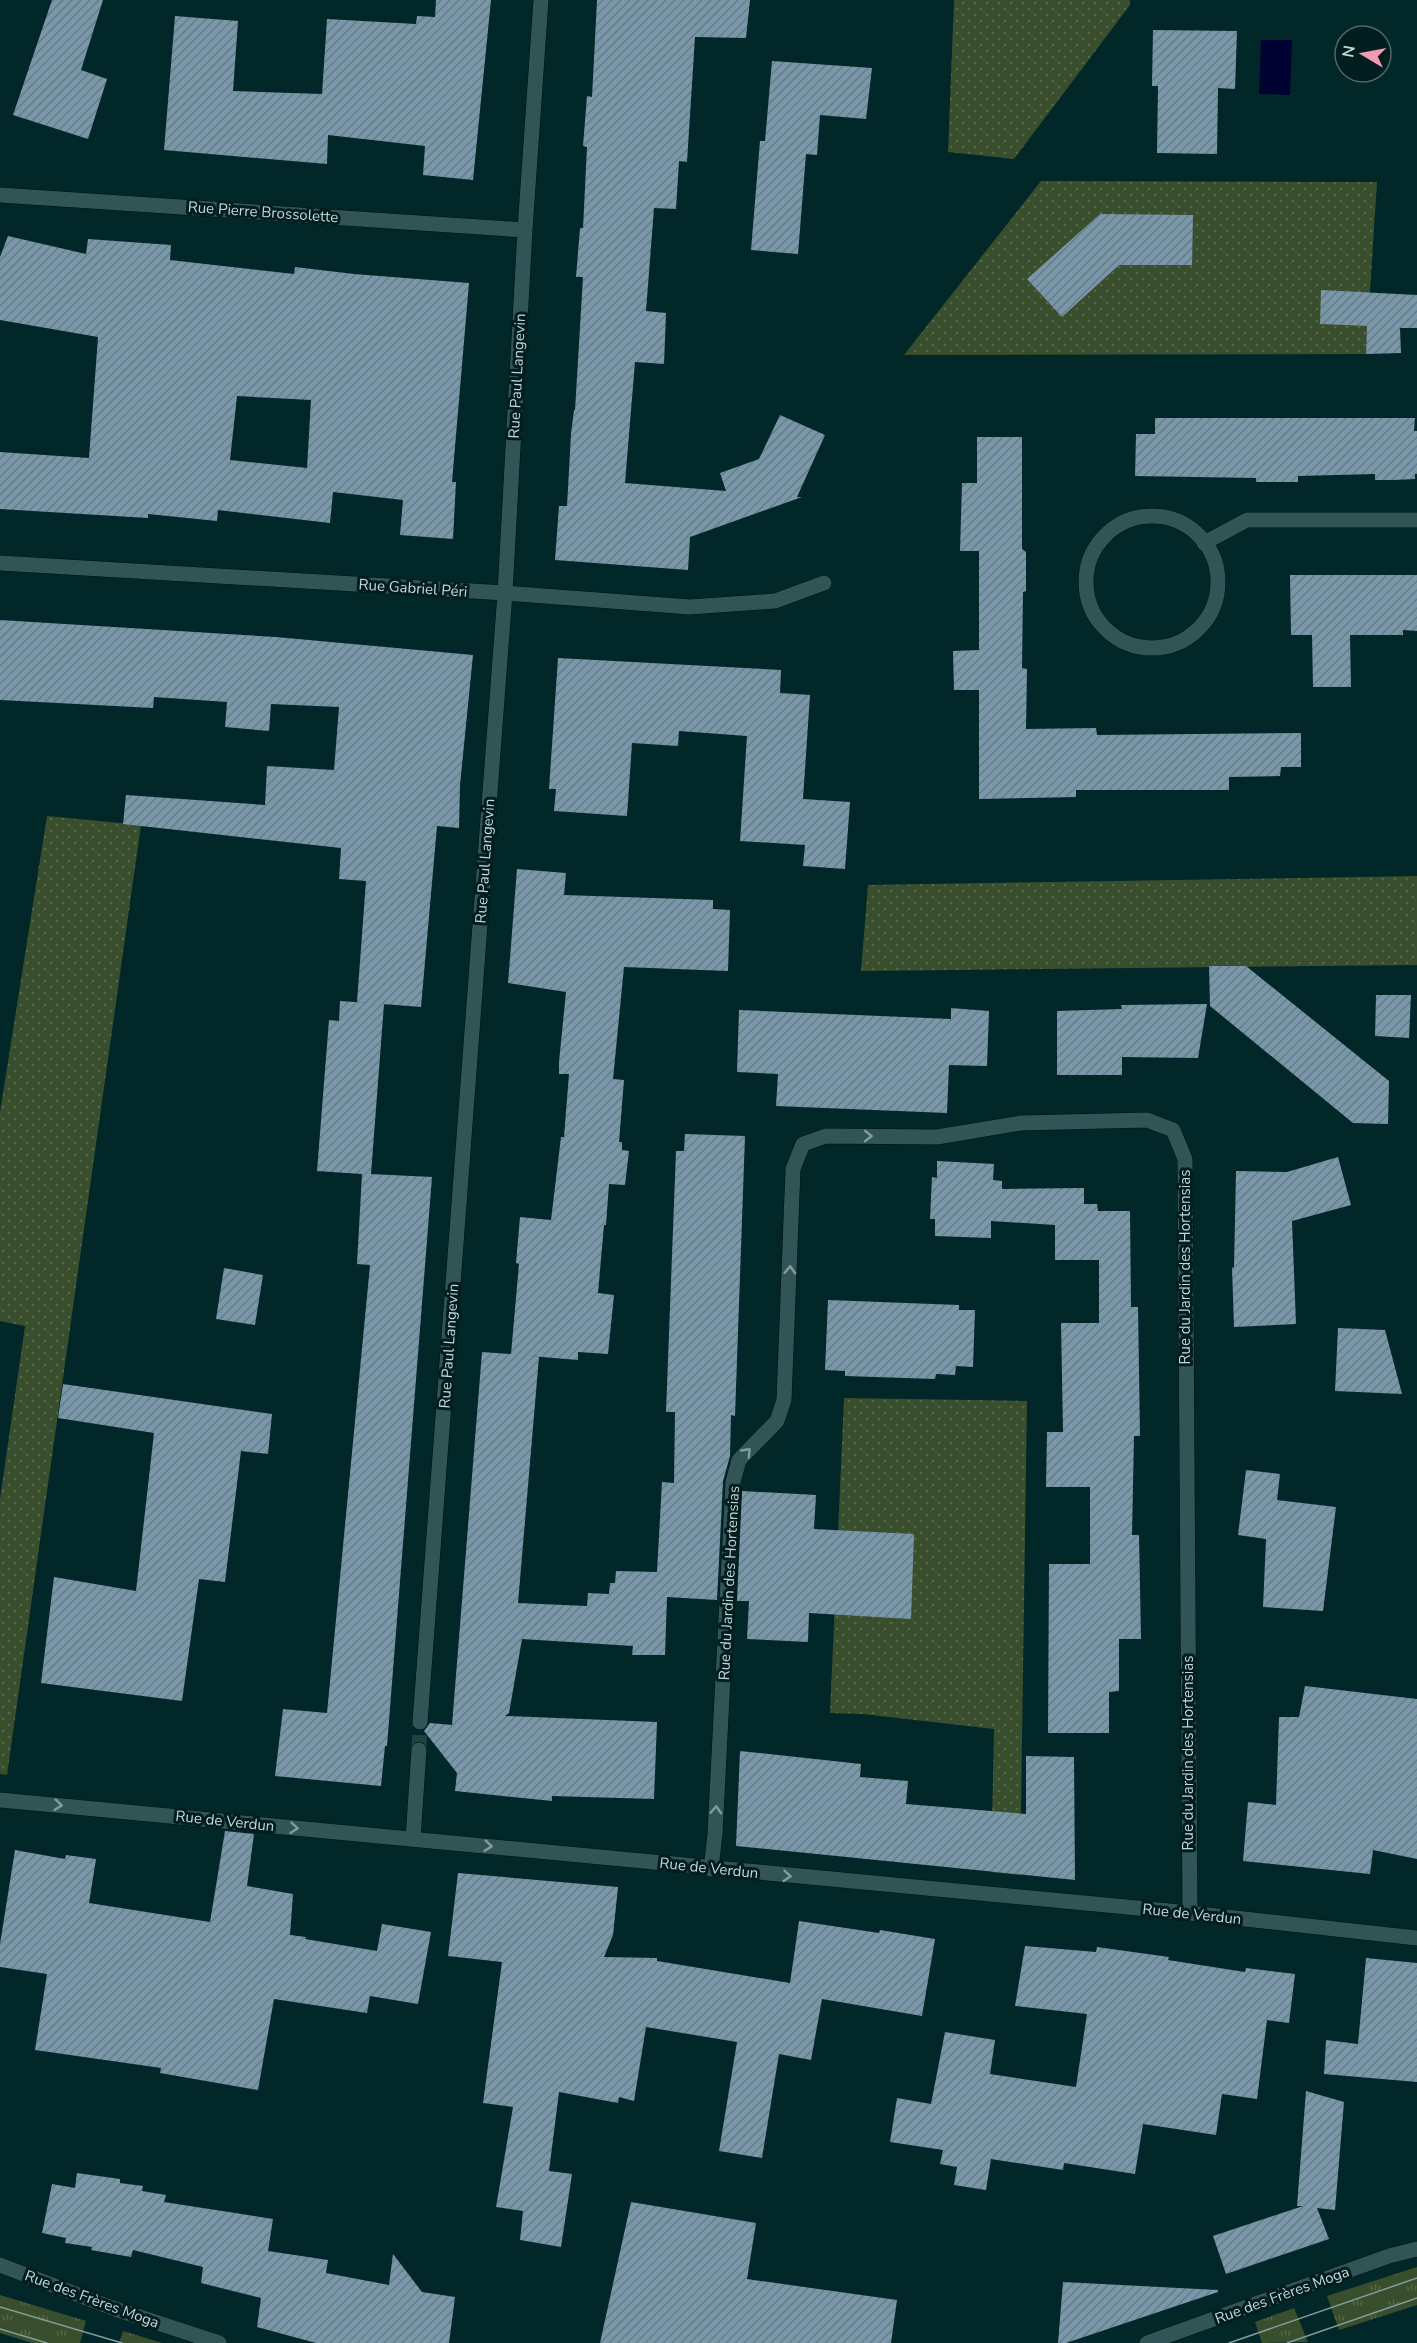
<svg xmlns="http://www.w3.org/2000/svg" width="1417" height="2343" viewBox="0 0 1417 2343" font-family="'Nunito Sans',sans-serif">
<style>
.grass{fill:url(#grass-tufts)}
.garden{fill:url(#garden-dots)}
.water{fill:#000232}
.building{fill:url(#building-hatch);fill-rule:evenodd}
.lines{fill:none;stroke-linecap:round;stroke-linejoin:round}
.minor-tunnel{stroke:#1e4143;stroke-width:15;stroke-dasharray:15 8;stroke-linecap:butt}
.minor-casing{stroke:#000f11;stroke-width:16}
.minor{stroke:#315557;stroke-width:15}
.tram{stroke:#839d9e;stroke-width:1.5}
.oneway{stroke:#829c9e}
.labels{text-anchor:middle;dominant-baseline:central;stroke-width:6;stroke-linejoin:round;paint-order:stroke}
.street-label{font-size:15px;fill:#c4d7d8;stroke:#021d1e}
</style>
<defs>
<pattern id="grass-tufts" width="24" height="20" patternUnits="userSpaceOnUse" patternTransform="scale(1.5)"><rect width="24" height="20" fill="#394e2c"/><path d="M3 7l-1-3M5 7V3M7 7l1-3M15 17l-1-3M17 17v-4M19 17l1-3" fill="none" stroke="#54674a"/></pattern>
<pattern id="garden-dots" width="8" height="8" patternUnits="userSpaceOnUse" patternTransform="scale(1.5)"><rect width="8" height="8" fill="#394e2c"/><path d="M2 2h.1M6 6h.1" fill="none" stroke="#54674a" stroke-width="1.8" stroke-linecap="round"/></pattern>
<pattern id="building-hatch" width="6" height="6" patternUnits="userSpaceOnUse" patternTransform="scale(1.5)"><rect width="6" height="6" fill="#7997a8"/><path d="M-1 1l2-2M0 6l6-6M5 7l2-2" fill="none" stroke="#667d89"/></pattern>
</defs>
<rect width="100%" height="100%" fill="#012729"/>
<path class="grass" d="M1417 2267V2305L1339 2330 1327 2296Z
M0 2295 86 2321 80 2343H32L0 2333Z
M1294 2308 1308 2342 1262 2343 1255 2322Z
M123 2331 162 2343H119Z"/>
<path class="garden" d="M954 0H1130V5L1014 159 948 152Z
M1041 181 1377 182 1366 354 904 355Z
M47 816 141 825 7 1775 0 1774V1499L25 1326 0 1321V1112Z
M1417 876V965L861 971 868 885Z
M844 1398 1027 1401 1020 1875 991 1872 994 1729 863 1714 830 1713Z"/>
<path class="water" d="M1261 40H1292L1290 95 1259 94Z"/>
<path class="building" d="M52 0H103L81 70 107 79 88 139 13 115Z
M436 0H491L473 180 423 175 425 146 328 135 327 164 164 150 175 16 238 21 233 91 322 94 327 19 416 24 417 16 435 17Z
M597 0H750L746 38 695 37 687 162 679 161 676 209 654 208 646 311 666 313 664 364 635 362 625 483 726 491 720 473 759 459 780 415 825 435 797 497H802L690 537 688 570 555 560 559 506H567L571 434 574 410H575L583 277H576L580 228H583L587 147 583 146 587 96 592 97Z
M1153 30 1237 31 1235 89 1218 88 1217 154 1157 153 1158 86H1152Z
M772 61 872 68 866 119 820 115 817 155 806 154 798 254 751 250 760 141H765Z
M1100 214 1193 215 1192 265H1119L1062 317 1027 279Z
M8 236 86 254 88 239 171 245 170 260 294 274 295 267 354 274 469 283 452 482H456L453 539 400 535 403 500 333 492 330 523 218 510 217 521 148 514V518L0 509V452L89 458 98 337 0 320V257ZM237 396 311 400 307 468 230 460Z
M1321 290 1417 295V328H1400L1401 353 1366 354 1367 326 1320 324Z
M1155 418H1415L1414 431H1417V474H1415V479L1394 480H1375V474L1298 476V482H1256V478L1135 476 1136 434H1155Z
M977 437H1022V549L1026 552V591L1023 592 1022 668 1027 669 1026 729 1096 728 1097 735 1301 733V767H1281L1280 776 1229 777V790H1076V797L979 799V690H954L953 651 979 650V551H960L962 483H977Z
M1290 575H1417V631L1403 630V635H1350L1351 687H1313L1312 635H1291Z
M0 620 276 637 473 655 460 785 459 828 437 826 421 1007 357 1002 366 881 339 879 341 848 123 824 126 795 265 805 267 766 334 770 339 707 271 704 269 731 225 727 227 702 154 697 153 708 0 700Z
M558 658 781 670 780 693 810 695 803 799 850 802 845 869 803 866 805 845 740 841 747 736 679 731 678 746 632 743 627 816 554 811 556 789H549Z
M517 869 566 873 564 895 713 900V909L730 910 728 971 624 967 613 1079 624 1080 619 1142H622V1150L629 1151 625 1185 609 1184 606 1225H604L598 1293 614 1295 608 1354 578 1352V1360L530 1356 539 1357 518 1603 587 1606 588 1593 609 1594 610 1583H615L616 1571 657 1572 662 1482 674 1483 675 1412H666L676 1151H684L685 1134 745 1136 735 1416 731 1415 730 1456 723 1481 717 1600 667 1597 665 1655H632L633 1646 522 1639 509 1713 505 1716 657 1722 654 1799 552 1796V1801L455 1791 457 1773 424 1731 430 1723 452 1725 482 1352 511 1354 519 1264 516 1263 520 1217 551 1220 561 1137H564L569 1074H559V1062L566 992 508 983Z
M1209 966H1246L1389 1081 1388 1124 1353 1123 1210 1006Z
M1376 995H1411L1409 1038 1375 1036Z
M340 1001 384 1004 371 1174 432 1177 387 1746H385L381 1786 275 1776 283 1709 327 1713 370 1265 357 1264 362 1174 317 1171 329 1020 339 1021Z
M1207 1004 1198 1058 1122 1057V1075H1057V1011L1122 1009 1121 1005Z
M951 1008 989 1011 987 1066 949 1065 947 1113 776 1106 778 1074 737 1072 739 1010 951 1019Z
M1338 1157 1351 1205 1292 1221 1296 1324 1234 1327 1232 1268 1234 1267 1236 1171 1287 1172Z
M937 1161 994 1164 993 1180 1002 1181V1189L1084 1188V1204H1097L1098 1211H1130L1131 1307H1138L1140 1436H1134L1132 1535H1139L1141 1639H1119V1691L1109 1692V1733H1048L1049 1564H1090V1487H1046L1047 1432H1063L1061 1323H1099V1260H1055V1225L991 1221V1238L935 1236V1219H930L932 1177 937 1178Z
M224 1268 263 1275 255 1325 216 1319Z
M828 1300 959 1305V1310H975L973 1367 956 1366 955 1375 936 1374 935 1379 845 1376V1371L825 1370Z
M1338 1328 1385 1330 1402 1394 1335 1391Z
M63 1384 272 1414 268 1454 241 1451 225 1582 199 1579 182 1701 41 1683 54 1577 136 1591 154 1433 58 1418Z
M1246 1470 1280 1474 1277 1500 1336 1507 1323 1611 1263 1607 1266 1539 1238 1535Z
M742 1491 816 1495 814 1529 914 1534 911 1619 809 1613 808 1642 747 1639 749 1601H737Z
M1305 1686 1417 1699V1859L1373 1850 1370 1874 1243 1861 1248 1802 1276 1805 1279 1717H1299Z
M740 1751 861 1764 860 1777 908 1781 906 1804 1026 1814V1756L1074 1757 1075 1880 736 1846Z
M225 1831 254 1834 247 1886 293 1894 290 1935 306 1937 305 1939 377 1951 382 1924 431 1932 418 2004 370 1996 367 2013 274 1999 258 2090 160 2073 161 2068 35 2050 47 1974 0 1967V1944L15 1850 65 1859 66 1855 96 1859 89 1903 210 1922Z
M458 1873 618 1887 613 1935 604 1957 657 1958V1961L790 1983 799 1921 879 1933 880 1930 935 1939 922 2016 822 1999 811 2060 779 2054 762 2158 719 2151 737 2042 646 2027 634 2101 619 2097 618 2103 559 2092 549 2171 572 2174 561 2247 520 2240 523 2211 496 2207 513 2107 483 2103 502 1962 448 1956Z
M1025 1946 1096 1952 1097 1947 1169 1957 1168 1960 1245 1972 1246 1968 1295 1974 1289 2023 1267 2020 1257 2099 1222 2094 1216 2135 1143 2124 1135 2174 1064 2163 1063 2170 991 2159 986 2190 954 2185 957 2167 940 2164 943 2150 890 2142 897 2098 931 2104 945 2032 995 2040 990 2074 1076 2087 1087 2014 1015 2006Z
M1366 1958 1417 1963V2082L1324 2074 1326 2040 1358 2044Z
M1306 2091 1344 2102 1335 2210 1317 2208 1329 2239 1226 2274 1213 2236 1303 2206H1297Z
M77 2173 120 2179V2183L143 2186 142 2191 166 2195 164 2202 273 2219 268 2251 328 2260 326 2273 389 2285 393 2254 422 2292 455 2297 449 2343H316L257 2327 261 2298 201 2283 203 2267 133 2250 131 2257 91 2250 92 2247 65 2243 66 2238 42 2233 52 2184 75 2188Z
M631 2202 756 2223 747 2279 897 2300 891 2343H600Z
M1063 2282 1218 2290V2292L1066 2343H1058Z"/>
<g class="lines">
<path class="minor-tunnel" d="M419 1750 420 1722"/>
<g class="minor-casing">
<path id="minor" d="M0 195 525 230
M1086 582a66 66 0 1 1 132 0a66 66 0 1 1-132 0Z
M1204 543 1247 520H1417
M0 563 505 593 690 607 775 601 824 583
M420 1722 505 593 525 230 541 0
M0 1800 1190 1913 1417 1938
M413 1839 419 1750
M711 1869 715 1834 733 1482 739 1460 777 1421 784 1400 793 1169 803 1144 826 1136 937 1137 1021 1123 1147 1120 1173 1130 1185 1159 1190 1913
M0 2265 115 2309 219 2343
M1147 2343 1389 2256 1417 2249"/>
</g>
<use href="#minor" class="minor"/>
<path class="tram" d="M0 2307 122 2343
M0 2329 47 2343
M1229 2343 1417 2278
M1287 2343 1417 2298"/>
</g>
<defs><path id="oneway-chevron" d="M-2-3.5L2.5 0L-2 3.5" fill="none" stroke-width="1.6" stroke-linecap="round" stroke-linejoin="round" transform="scale(1.5)"/></defs>
<g class="oneway">
<use href="#oneway-chevron" transform="translate(868 1136) rotate(1)"/>
<use href="#oneway-chevron" transform="translate(790 1270) rotate(-88)"/>
<use href="#oneway-chevron" transform="translate(747 1452) rotate(-46)"/>
<use href="#oneway-chevron" transform="translate(58 1805) rotate(6)"/>
<use href="#oneway-chevron" transform="translate(716 1810) rotate(-87)"/>
<use href="#oneway-chevron" transform="translate(294 1828) rotate(5)"/>
<use href="#oneway-chevron" transform="translate(488 1846) rotate(6)"/>
<use href="#oneway-chevron" transform="translate(787 1876) rotate(5)"/>
</g>
<g class="labels">
<g class="street-label">
<text transform="translate(263 212) rotate(4)">Rue Pierre Brossolette</text>
<text transform="translate(517 376) rotate(-87)">Rue Paul Langevin</text>
<text transform="translate(413 588) rotate(4)">Rue Gabriel Péri</text>
<text transform="translate(485 861) rotate(-86)">Rue Paul Langevin</text>
<text transform="translate(1185 1267) rotate(-90)">Rue du Jardin des Hortensias</text>
<text transform="translate(449 1346) rotate(-86)">Rue Paul Langevin</text>
<text transform="translate(729 1583) rotate(-87)">Rue du Jardin des Hortensias</text>
<text transform="translate(1188 1753) rotate(-90)">Rue du Jardin des Hortensias</text>
<text transform="translate(225 1821) rotate(6)">Rue de Verdun</text>
<text transform="translate(709 1868) rotate(6)">Rue de Verdun</text>
<text transform="translate(1192 1914) rotate(6)">Rue de Verdun</text>
<text transform="translate(1282 2295) rotate(-20)">Rue des Frères Moga</text>
<text transform="translate(92 2299) rotate(20)">Rue des Frères Moga</text>
</g>
</g>
<g transform="translate(1363 54) rotate(280)"><circle r="28" fill="#021d1e" stroke="#506768" stroke-width="1.5"/>
<path d="M0-4.5L10 22L0 15L-10 22Z" fill="#f29ab0"/>
<text y="-9" font-size="16" font-weight="bold" text-anchor="middle" fill="#c4d7d8">N</text>
</g>
</svg>
